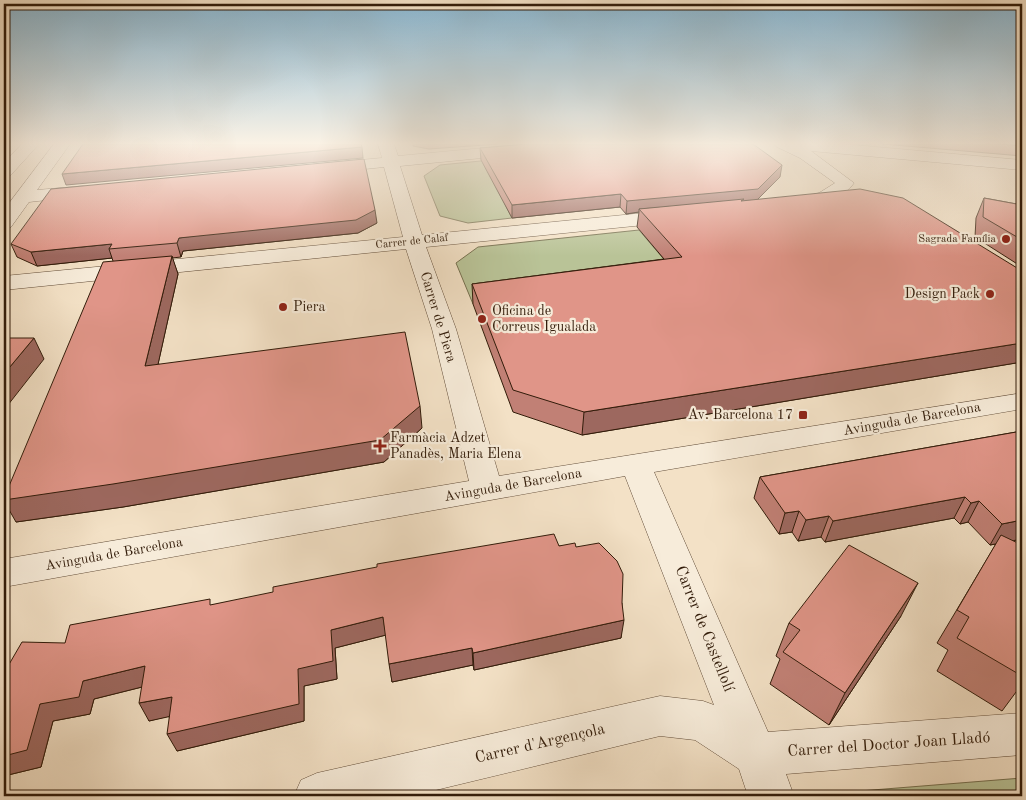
<svg xmlns="http://www.w3.org/2000/svg" width="1026" height="800" viewBox="0 0 1026 800" font-family="'Old Standard TT',serif">
<style>
.green{fill:#b9c397;stroke:#767050}
.lines{fill:none;stroke-linecap:round;stroke-linejoin:round}
.minor-casing{stroke:#624d39;stroke-width:1}
.minor{fill:#f7ecda;fill-rule:evenodd}
.wall{fill:#c18075;stroke:#321c0a}
.shaded-wall{fill:#9d685f;stroke:#321c0a}
.building{fill:#e09588;stroke:#321c0a}
.poi-dot{fill:#8f2418;stroke:#f7ecda;stroke-width:2}
.labels{text-anchor:middle;dominant-baseline:central;stroke-width:4.5;stroke-linejoin:round;paint-order:stroke}
.far-poi-label{font-size:11px;fill:#321c0a;stroke:#f7ecda;text-anchor:end}
.far-street-label{font-size:11px;fill:#321c0a;stroke:#f7ecda}
.poi-label{font-size:14px;fill:#321c0a;stroke:#f7ecda;text-anchor:start}
.street-label{font-size:14px;fill:#321c0a;stroke:#f7ecda}
.near-street-label{font-size:16px;fill:#321c0a;stroke:#f7ecda}
</style>
<rect width="100%" height="100%" fill="#f3e1c6"/>
<filter id="stains"><feTurbulence type="fractalNoise" baseFrequency=".004" numOctaves="4"/><feColorMatrix values="0 0 0 0 .2 0 0 0 0 .09 0 0 0 0 .02 0 0 0 .5 -.17"/></filter>
<radialGradient id="worn" r=".72"><stop offset=".6" stop-color="#630" stop-opacity="0"/><stop offset="1" stop-color="#630" stop-opacity=".3"/></radialGradient>
<path class="green" d="M582 151 496 187 512 218 468 223 440 216 424 176 440 165Z
M639 230 673 270 473 304 456 263 478 247Z
M1022 778V796H853L860 791Z"/>
<g class="lines">
<g class="minor-casing">
<path id="minor" d="M22 144H39L10 176 4 177V163Z
M54 144H70L37 190 83 186 89 187 92 191 89 195 83 196 29 202 11 227 4 229V210Z
M378 144H394L398 156 526 144H582L579 147 574 149 400 166 422 235 674 210 681 212 683 216 681 220 674 222 426 247 456 329 499 476 1022 393V409L654 472 768 732 1022 713V755L786 774 794 796H748L739 769 695 740 660 736 411 796H294L301 780 317 773 660 696 703 701 714 705 625 476 4 587V559L469 481 432 329 406 249 4 290V276L403 237 384 167 327 173 321 172 319 168 321 164 327 163 382 158Z
M774 144H843L1022 160V170L811 151 854 183C842 199 815 212 796 207L793 203 796 199 819 193 835 183 800 158 777 147Z"/>
</g>
<use href="#minor" class="minor"/>
</g>
<path class="wall" d="M413 144H498L429 149 413 146Z
M883 144H1022V156Z
M480 148 780 177 757 200 1022 271V362L582 435 513 412 473 304 472 284 664 259 637 227 639 212 626 214 620 207 512 218 481 160Z
M984 198 1022 205V267L975 237 976 218Z
M377 223 358 233 183 251 181 257 172 258 178 274 158 364 422 428 384 462 123 507 16 522 113 261 112 258 37 266 17 257 11 244Z
M1022 431V539L1012 541 1022 545V684L1002 711 937 671 948 650 937 643 996 544 990 545 968 522 960 524 954 518 825 542 821 537 798 541 792 532 779 534 754 498 760 477Z
M559 546 576 547 622 603 621 638 474 670 473 665 392 682 386 635 335 648 337 679 304 686V721L177 751 169 716 149 721 142 687 94 699 90 714 53 721 41 767 8 775 65 643 213 605Z
M901 616 829 725 770 684 780 659 776 656 789 623Z"/>
<path class="shaded-wall" d="M362 147 363 158 66 185 62 174Z
M782 165 780 177 756 201 639 209V212L626 214 627 201Z
M621 194 620 207 512 218V205Z
M375 210 377 223 358 233 183 251 181 257 177 243 179 238Z
M112 244 109 249 112 258 37 266 31 252Z
M172 256 178 274 153 387 145 366Z
M34 338 44 359 4 410V374Z
M1022 343V362L582 435 584 412Z
M420 406 422 428 384 462 123 507 16 522 4 501V500Z
M965 497 954 518 825 542 833 521Z
M979 501 968 522 960 524 971 503Z
M799 511 792 532 779 534 785 513Z
M829 516 821 537 798 541 806 520Z
M1022 520V539L990 545 1002 524Z
M918 583 901 616 829 725 845 693Z
M383 617 386 635 335 648 337 679 304 686V721L177 751 167 734 298 669 331 630Z
M624 620 621 638 474 670 473 653Z
M472 648 473 665 392 682 389 664Z
M145 666 154 684 94 699 90 714 53 721 41 767 8 775 4 770V751L40 704 83 681Z
M172 697 181 714 149 721 139 703Z"/>
<path class="building" d="M83 144H361L362 147 62 174Z
M527 144H753L782 165 758 189 627 201 621 194 512 205 480 148Z
M999 144H1022V146Z
M364 159 375 210 356 220 179 238 177 243 109 249 112 244 31 252 11 244 51 189Z
M860 189 903 198 1022 271V343L584 412 513 390 472 284 682 257 639 209 744 199 741 201Z
M984 198 1022 205V240L983 217Z
M172 256 145 366 405 332 420 406 380 440 113 484 4 500V498L103 262Z
M4 338H34L4 374Z
M1022 431V520L1002 524 979 501 971 503 965 497 833 521 829 516 806 520 799 511 785 513 760 477Z
M554 534 559 546 575 543 576 547 599 543 617 561 623 574 622 603 624 620 473 653 472 648 389 664 383 617 331 630 333 661 298 669 299 704 167 734 172 697 139 703 145 666 83 681 79 697 40 704 27 750 4 756V673L22 642 65 643 70 625 210 599V605L273 592V587L377 567V564Z
M1001 535 1022 545V676L957 638 969 617 957 610Z
M849 545 918 583 845 693 783 652 800 630 789 623Z"/>
<linearGradient id="sky" x2="0" y2="1"><stop stop-color="#89b8d4"/><stop offset="0.56" stop-color="#faf2e5"/><stop offset="1" stop-color="#faf2e5" stop-opacity="0"/></linearGradient>
<rect width="1026" height="256" fill="url(#sky)"/>
<g class="poi-dot">
<circle cx="1006" cy="239" r="5"/>
<circle cx="990" cy="294" r="5"/>
<circle cx="283" cy="307" r="5"/>
<circle cx="482" cy="319" r="5"/>
<rect x="798" y="410" width="10" height="10" rx="2.5"/>
<path d="M377.5 438.5h5v5h5v5h-5v5h-5v-5h-5v-5h5z"/>
</g>
<g class="labels">
<g class="far-poi-label">
<text x="996" y="239">Sagrada Família</text>
</g>
<g class="far-street-label">
<text transform="translate(412 242) rotate(-6)">Carrer de Calaf</text>
</g>
<g class="poi-label">
<text x="980" y="294" text-anchor="end">Design Pack</text>
<text x="293" y="307">Piera</text>
<text x="492" y="311">Oficina de<tspan x="492" dy="16">Correus Igualada</tspan></text>
<text x="793" y="415" text-anchor="end">Av. Barcelona 17</text>
<text x="390" y="438">Farmàcia Adzet<tspan x="390" dy="16">Panadès, Maria Elena</tspan></text>
</g>
<g class="street-label">
<text transform="translate(438 317) rotate(73)">Carrer de Piera</text>
<text transform="translate(912 419) rotate(-10)">Avinguda de Barcelona</text>
<text transform="translate(513 485) rotate(-10)">Avinguda de Barcelona</text>
<text transform="translate(114 554) rotate(-10)">Avinguda de Barcelona</text>
</g>
<g class="near-street-label">
<text transform="translate(704 629) rotate(68)">Carrer de Castellolí</text>
<text transform="translate(540 744) rotate(-13)">Carrer d'Argençola</text>
<text transform="translate(889 745) rotate(-4)">Carrer del Doctor Joan Lladó</text>
</g>
</g>
<rect width="1026" height="800" fill="none" stroke="#f3e1c6" stroke-width="20"/>
<rect x="5" y="5" width="1016" height="790" fill="none" stroke="#321c0a" stroke-width="2.5"/>
<rect x="10" y="10" width="1006" height="780" fill="none" stroke="#321c0a"/>
<rect width="100%" height="100%" filter="url(#stains)"/>
<rect width="100%" height="100%" fill="url(#worn)"/>
</svg>
